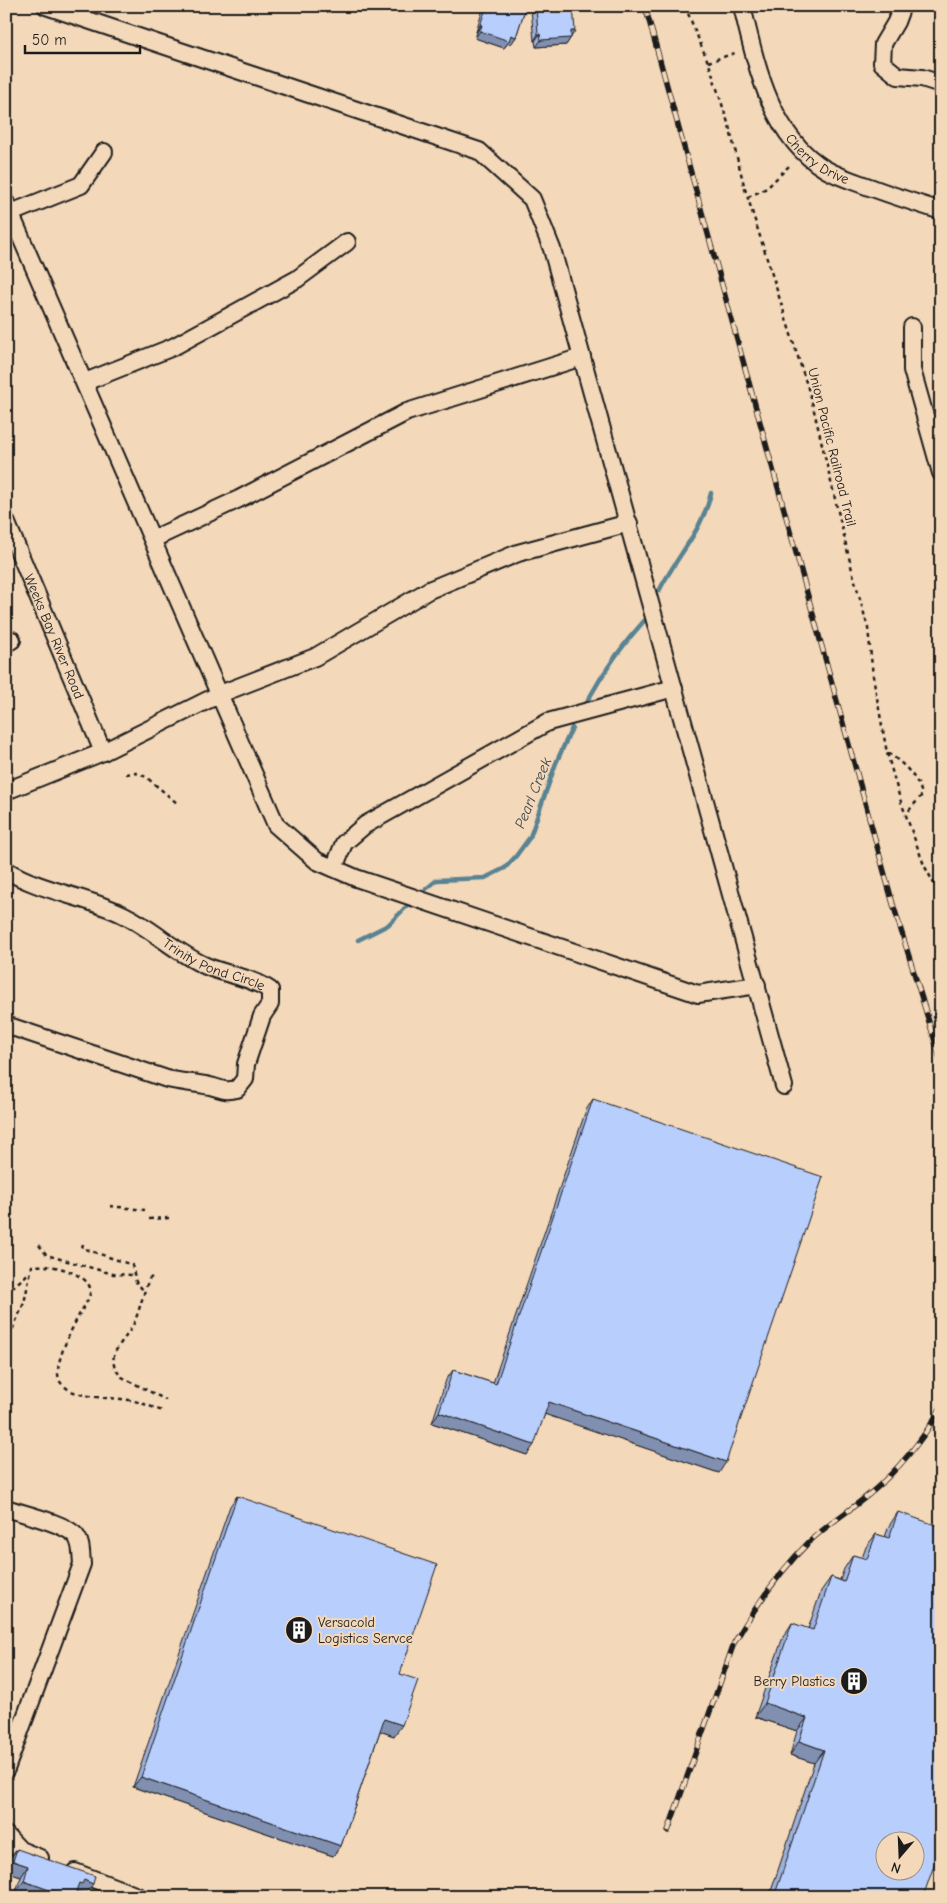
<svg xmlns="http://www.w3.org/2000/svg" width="947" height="1903" viewBox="0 0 947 1903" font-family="'Comic Neue',sans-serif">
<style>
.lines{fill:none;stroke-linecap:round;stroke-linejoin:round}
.stream{stroke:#598393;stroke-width:4.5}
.minor-casing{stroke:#1c1c1c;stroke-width:20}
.path{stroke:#1c1c1c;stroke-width:2.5;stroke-dasharray:4 4;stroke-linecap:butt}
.minor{stroke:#f4d8ba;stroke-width:16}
.rail-casing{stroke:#1c1c1c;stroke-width:5.5}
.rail{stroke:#f4d8ba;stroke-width:4;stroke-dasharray:11;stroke-linecap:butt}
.wall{fill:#9eb1da;stroke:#1c1c1c}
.shaded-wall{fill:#8190b1;stroke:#1c1c1c}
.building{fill:#b8cefd;stroke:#1c1c1c;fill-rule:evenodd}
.labels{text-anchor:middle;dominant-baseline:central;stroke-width:4;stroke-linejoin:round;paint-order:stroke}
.street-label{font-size:14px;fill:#1c1c1c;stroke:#f4d8ba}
.poi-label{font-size:14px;fill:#1c1c1c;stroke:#f4d8ba;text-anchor:start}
.water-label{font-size:15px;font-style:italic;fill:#36474e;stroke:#f4d8ba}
</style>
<rect width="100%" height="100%" fill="#f4d8ba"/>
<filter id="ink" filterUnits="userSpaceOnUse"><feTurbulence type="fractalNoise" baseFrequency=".02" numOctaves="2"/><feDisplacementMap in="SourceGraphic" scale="10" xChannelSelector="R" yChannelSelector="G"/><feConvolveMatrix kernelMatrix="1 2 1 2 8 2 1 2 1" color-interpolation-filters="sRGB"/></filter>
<g filter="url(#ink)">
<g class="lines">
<path class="stream" d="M659 591C676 557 703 530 711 493
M588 700C604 671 622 645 644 621
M426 889 437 880 485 878 505 868 516 856 530 837 556 763 572 728
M358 940 388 925 413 900"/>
<g class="minor-casing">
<g id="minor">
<path d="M46 6 479 151 532 199 552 249 784 1086"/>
<path id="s1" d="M742 6C756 64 770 136 825 169 841 178 859 183 875 189 897 197 919 204 941 211"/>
<path d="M902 6 896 22 883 44 882 63 898 76 922 78 941 84"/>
<path d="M6 203 276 825 317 861 356 878 698 994 757 985"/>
<path d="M11 213 81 185 104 152"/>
<path d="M912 327V370L941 473"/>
<path d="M85 382 173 347 297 279 347 242"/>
<path id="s2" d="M6 521 103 752"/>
<path d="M153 539 239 499 407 412 582 357"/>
<path d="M6 643 12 640"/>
<path d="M6 791 103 752 220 694 315 657 429 590 518 553 629 523"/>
<path d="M334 868 344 843 365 825 548 722 674 688"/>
<path id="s3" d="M6 870C42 892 86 896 124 915 153 929 176 953 206 966 227 975 251 977 270 990V1004L262 1016 246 1064 245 1079 237 1089C223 1092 223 1089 210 1086 196 1083 181 1082 167 1079L6 1025"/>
<path d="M6 1508C23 1514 64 1523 75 1535 82 1542 81 1555 82 1564L6 1769"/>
<path d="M6 1835 20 1850 40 1858"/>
<path d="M75 1872 140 1897"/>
</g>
</g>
<path class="path" d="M685 6 710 67 729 126 745 189 811 398 852 570 868 628 873 676 887 753 900 799 924 865 941 897
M708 62 735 53
M748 197 767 188 790 165
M888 753C902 762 919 778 922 795L906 814
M126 774 136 773 146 777 177 803
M110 1206 145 1210
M149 1219 170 1218
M83 1244 82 1248 132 1265 136 1282 144 1291
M39 1245 46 1254 50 1256 113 1274 134 1275
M152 1277 149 1279C143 1294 140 1309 134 1323 126 1342 100 1356 122 1377L166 1400
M6 1293 30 1272
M6 1344 24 1303 32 1266C48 1265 63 1267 77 1275 100 1287 88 1299 79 1315 72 1329 50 1369 61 1383 76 1401 113 1396 134 1401 144 1403 153 1408 163 1411"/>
<use href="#minor" class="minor"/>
<g class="rail-casing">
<path id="rail" d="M645 6 893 904 941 1061
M668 1831 734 1643C755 1607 779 1572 809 1542 832 1520 861 1504 883 1482 906 1460 926 1435 941 1407"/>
</g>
<use href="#rail" class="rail"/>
</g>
<path class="wall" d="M484 6H526L516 37 511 44 508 43 504 48 475 38 477 32H476Z
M533 6H573L571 37 566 45 536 47 535 41H534L531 9Z
M593 1099 719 1473 545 1414 527 1455 432 1423 446 1380 453 1370 493 1383 586 1110Z
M237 1496 400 1674 394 1736 380 1731 341 1846 333 1856 133 1787 230 1506Z
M898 1512 923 1897H769L814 1763 790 1755 797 1731 755 1717 783 1637 792 1623 808 1629 821 1591 831 1577 840 1580 844 1569 853 1555 862 1558 866 1547 876 1534 885 1537 889 1526Z
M17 1849 85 1894 77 1891 74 1897H31L16 1891 21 1877 6 1872V1869L10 1859Z"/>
<path class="shaded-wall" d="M480 25H482L477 32H476Z
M480 31 511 35 516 37 511 44 508 43 504 48 475 38Z
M571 31H575L566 45 536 47 541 40Z
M538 34H540L535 41H534Z
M549 1402 726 1462 719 1473 541 1413Z
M439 1412 534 1445 527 1455 432 1423Z
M765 1703 807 1718 797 1731 755 1717Z
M384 1719 402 1725 394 1736 377 1730Z
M799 1741 824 1750 814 1763 790 1755Z
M141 1777 341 1846 333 1856 133 1787Z
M13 1861 28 1866 21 1877 6 1872V1870Z
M84 1880 93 1884 85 1894 77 1891 75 1895 71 1893 79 1883Z
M24 1881 69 1897H31L16 1891Z"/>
<path class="building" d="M487 6H526L516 37 511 35 509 41 480 31 482 25H480Z
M536 6H573L575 31H571V38L541 40 540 34H538Z
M593 1099 823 1177 726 1462 549 1402 534 1445 439 1412 453 1370 496 1384Z
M237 1496 437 1565 400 1674 418 1680 402 1725 384 1719 341 1846 141 1777Z
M898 1512 941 1527V1845L923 1897H774L824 1750 799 1741 807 1718 765 1703 792 1623 813 1630 831 1577 844 1582 853 1555 867 1559 876 1534 889 1538ZM884 1840H914V1870H884Z
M17 1849 95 1876 93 1884 84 1880 82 1884 79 1883 74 1897H69L24 1881 28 1866 13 1861Z"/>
</g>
<defs>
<g id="building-disc" transform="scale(1.4375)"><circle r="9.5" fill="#1c1c1c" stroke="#f4d8ba"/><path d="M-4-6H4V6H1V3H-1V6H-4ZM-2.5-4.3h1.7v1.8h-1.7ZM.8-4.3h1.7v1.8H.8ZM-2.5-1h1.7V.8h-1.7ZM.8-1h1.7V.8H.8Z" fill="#fff"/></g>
</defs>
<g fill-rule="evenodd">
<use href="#building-disc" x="299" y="1630"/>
<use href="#building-disc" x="854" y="1681"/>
</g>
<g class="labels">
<g class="street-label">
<text stroke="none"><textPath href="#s1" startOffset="176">Cherry Drive</textPath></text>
<text transform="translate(832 447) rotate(76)">Union Pacific Railroad Trail</text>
<text stroke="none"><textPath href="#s2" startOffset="125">Weeks Bay River Road</textPath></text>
<text stroke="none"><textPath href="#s3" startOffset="230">Trinity Pond Circle</textPath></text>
</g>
<g class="poi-label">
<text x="318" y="1622">Versacold<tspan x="318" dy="16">Logistics Servce</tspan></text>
<text x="835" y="1681" text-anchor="end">Berry Plastics</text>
</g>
<g class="water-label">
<text transform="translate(533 793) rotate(-68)">Pearl Creek</text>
</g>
</g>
<rect width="947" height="1903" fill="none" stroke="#f4d8ba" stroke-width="25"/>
<rect x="12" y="12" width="922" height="1878" fill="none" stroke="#1c1c1c" stroke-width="2" filter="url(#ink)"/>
<g transform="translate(900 1856) rotate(199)"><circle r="24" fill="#f4d8ba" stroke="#9e8d7b"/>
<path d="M0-4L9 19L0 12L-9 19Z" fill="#1c1c1c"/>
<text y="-8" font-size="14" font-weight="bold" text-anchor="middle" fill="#1c1c1c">N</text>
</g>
<path d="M25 45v8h115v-8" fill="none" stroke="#1c1c1c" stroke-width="2.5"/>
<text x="32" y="45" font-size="15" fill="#1c1c1c" stroke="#f4d8ba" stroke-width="4" paint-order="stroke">50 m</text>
</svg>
